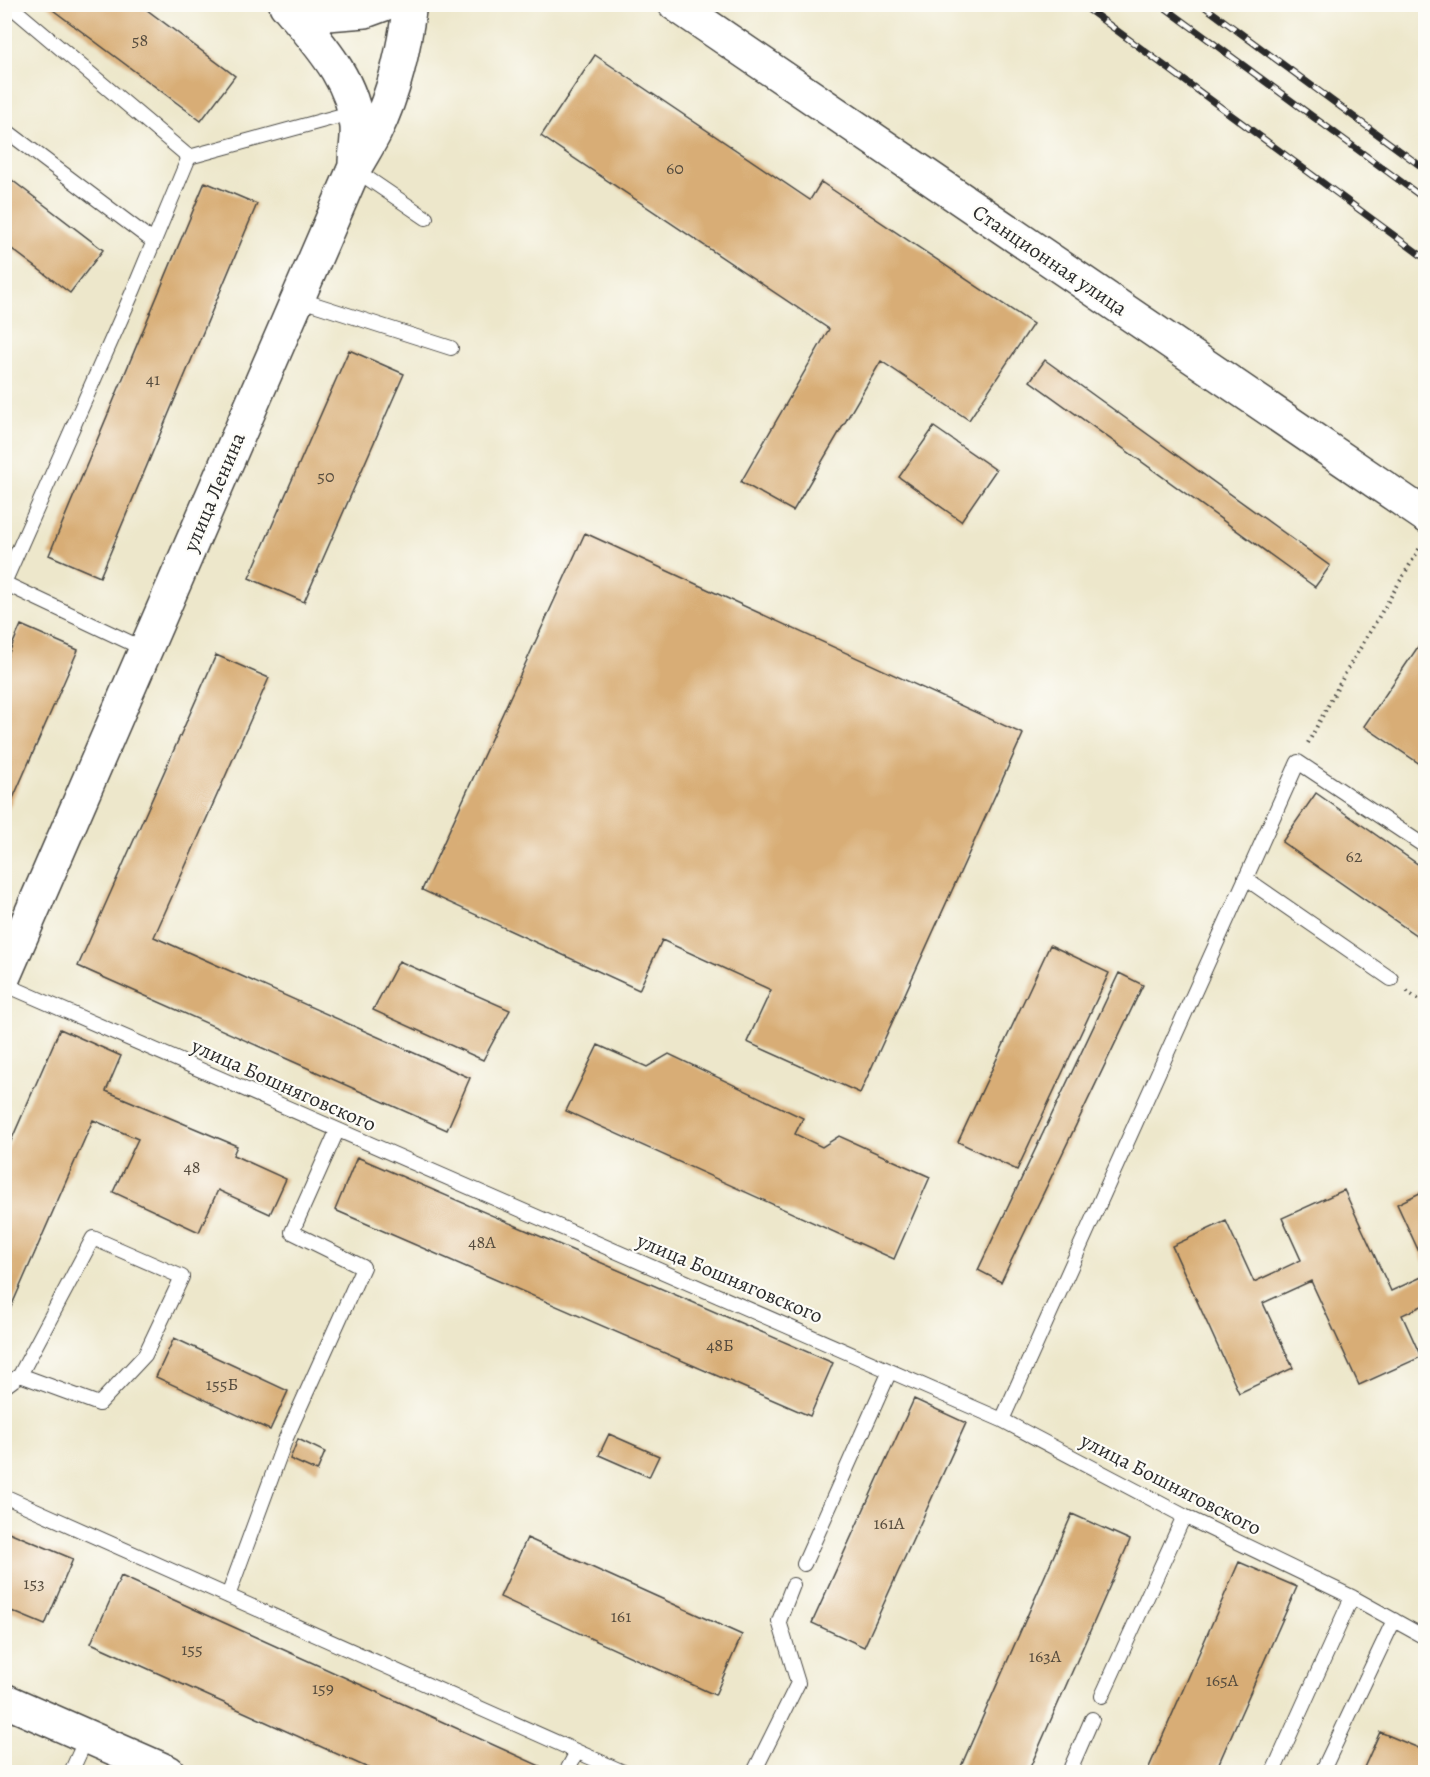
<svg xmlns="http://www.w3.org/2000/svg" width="1430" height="1777" viewBox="0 0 1430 1777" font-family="Alegreya,serif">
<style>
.building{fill:#d8ad76}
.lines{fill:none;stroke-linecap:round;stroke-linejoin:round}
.lane-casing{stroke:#484743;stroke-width:16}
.secondary-casing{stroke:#484743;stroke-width:36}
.primary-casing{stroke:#484743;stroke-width:36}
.path{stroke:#484743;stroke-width:4;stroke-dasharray:1.5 4.5;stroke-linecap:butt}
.lane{stroke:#fff;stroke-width:14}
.secondary{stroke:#fff;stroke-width:33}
.primary{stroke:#fff;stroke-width:33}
.rail-casing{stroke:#2b2b2b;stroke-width:7}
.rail{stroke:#fdfcf7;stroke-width:4.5;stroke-dasharray:14;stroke-linecap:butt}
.labels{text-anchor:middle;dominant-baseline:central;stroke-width:4.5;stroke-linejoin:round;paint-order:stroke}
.number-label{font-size:18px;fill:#564c3e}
.street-label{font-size:21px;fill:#2b2b2b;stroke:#fdfcf7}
</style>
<rect width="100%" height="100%" fill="#fdfcf7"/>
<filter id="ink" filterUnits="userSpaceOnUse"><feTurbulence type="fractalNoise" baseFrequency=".0167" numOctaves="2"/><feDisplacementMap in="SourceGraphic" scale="12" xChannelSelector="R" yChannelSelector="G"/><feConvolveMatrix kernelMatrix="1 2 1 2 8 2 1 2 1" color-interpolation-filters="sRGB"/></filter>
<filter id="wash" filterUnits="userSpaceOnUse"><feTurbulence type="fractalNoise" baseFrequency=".008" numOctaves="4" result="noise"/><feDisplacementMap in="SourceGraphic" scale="24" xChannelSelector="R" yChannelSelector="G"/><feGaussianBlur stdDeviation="1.35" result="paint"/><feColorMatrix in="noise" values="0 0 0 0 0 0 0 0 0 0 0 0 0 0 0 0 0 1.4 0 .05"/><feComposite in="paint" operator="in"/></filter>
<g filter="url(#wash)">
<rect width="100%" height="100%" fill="#ede7cb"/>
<g id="blocks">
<path class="building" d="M45 4H139L235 76 201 121Z
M595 55 810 200 821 182 1033 324 969 420 881 361 793 511 741 482 829 329 541 136Z
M4 174 103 250 70 293 4 243Z
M205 182 257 204 100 577 49 555Z
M349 350 404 374 304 602 249 578Z
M1045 360 1330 566 1315 587 1030 381Z
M934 427 996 470 961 521 899 477Z
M585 533 1023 734 860 1093 747 1042 771 990 662 940 639 990 422 890Z
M21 625 78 650 4 819V664Z
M1426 635V768L1364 726Z
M216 655 269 678 154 937 470 1078 447 1130 78 966Z
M1316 793 1426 870V942L1282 842Z
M1050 945 1109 973 1017 1170 958 1142Z
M399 961 510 1010 483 1060 373 1010Z
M1119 973 1143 985 1001 1282 978 1270Z
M60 1029 121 1056 106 1091 237 1146 233 1155 286 1179 270 1214 218 1190 199 1232 113 1192 138 1139 93 1120 4 1323V1157Z
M598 1045 647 1067 669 1054 803 1118 795 1134 822 1147 839 1136 930 1177 894 1259 566 1111Z
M357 1157 833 1363 810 1416 335 1210Z
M1344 1190 1391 1291 1426 1275V1304L1402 1315 1421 1357 1359 1385 1311 1281 1263 1303 1293 1368 1239 1393 1172 1246 1226 1221 1254 1282 1301 1260 1282 1218Z
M1426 1190V1267L1397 1204Z
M174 1338 288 1391 270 1430 156 1377Z
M914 1399 966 1423 864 1647 812 1623Z
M609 1434 659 1456 649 1477 599 1455Z
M298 1439 325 1452 317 1471 290 1459Z
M1072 1514 1130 1540 1028 1772H961L959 1771Z
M4 1530 73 1559 45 1625 4 1608Z
M527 1538 742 1635 715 1695 500 1597Z
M1239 1562 1297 1587 1215 1772H1147Z
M121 1576 540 1766 537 1772H377L91 1643Z
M1380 1732 1426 1751V1772H1362Z"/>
</g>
</g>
<g filter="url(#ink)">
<use href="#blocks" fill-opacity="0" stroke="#484743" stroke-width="1.5"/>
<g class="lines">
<g class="lane-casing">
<path id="lane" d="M4 129 154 242
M189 157 354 112
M354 169 426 218
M298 299 451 348
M4 583 134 289 189 157 8 4
M4 583 146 650
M1245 878 1391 979
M4 984 1002 1420 1184 1516 1352 1597 1426 1638
M4 1387 20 1375 93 1238 182 1277 145 1355 99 1404 20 1375
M1002 1420 1298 762 1426 847
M4 1496 623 1772
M804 1564 890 1371
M228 1596 286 1438 363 1267 292 1232 337 1131
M1102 1696 1184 1516
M71 1772 87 1737
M566 1772 577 1752
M754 1772 798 1683 779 1621 793 1585
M1069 1772 1092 1719
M1273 1772 1352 1597
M1322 1772 1394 1620"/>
</g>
<g class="secondary-casing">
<path id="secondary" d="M286 4C316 41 353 78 357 127 358 139 355 152 355 164
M675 4 1426 516
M286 5 327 14 365 11 384 4
M4 976 354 169C361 156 369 144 375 132 395 92 404 48 410 4"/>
</g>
<g class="primary-casing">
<path id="primary" d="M4 1700 168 1772"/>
</g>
<path class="path" d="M1308 743 1346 672 1421 546
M1407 991 1426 1005"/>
<use href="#lane" class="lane"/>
<use href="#secondary" class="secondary"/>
<use href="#primary" class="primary"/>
<g class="rail-casing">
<path id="rail" d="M1081 4 1426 259
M1160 4 1426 200
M1201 4 1426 170"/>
</g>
<use href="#rail" class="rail"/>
</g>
</g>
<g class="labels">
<g class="number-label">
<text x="140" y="40">58</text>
<text x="675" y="168">60</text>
<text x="153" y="379">41</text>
<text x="326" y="476">50</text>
<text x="1354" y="856">62</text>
<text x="192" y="1167">48</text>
<text x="482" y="1242">48А</text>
<text x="720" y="1345">48Б</text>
<text x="222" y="1384">155Б</text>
<text x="889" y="1523">161А</text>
<text x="34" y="1583">153</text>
<text x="621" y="1616">161</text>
<text x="192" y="1649">155</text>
<text x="1045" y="1656">163А</text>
<text x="1222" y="1680">165А</text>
<text x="323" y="1688">159</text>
</g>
<g class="street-label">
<text transform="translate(1050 260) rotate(34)">Станционная улица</text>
<text transform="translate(214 492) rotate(-67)">улица Ленина</text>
<text transform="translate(284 1085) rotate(24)">улица Бошняговского</text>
<text transform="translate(730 1278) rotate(23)">улица Бошняговского</text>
<text transform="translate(1171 1484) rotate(27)">улица Бошняговского</text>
</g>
</g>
<rect width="1430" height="1777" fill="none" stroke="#fdfcf7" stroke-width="24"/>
</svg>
